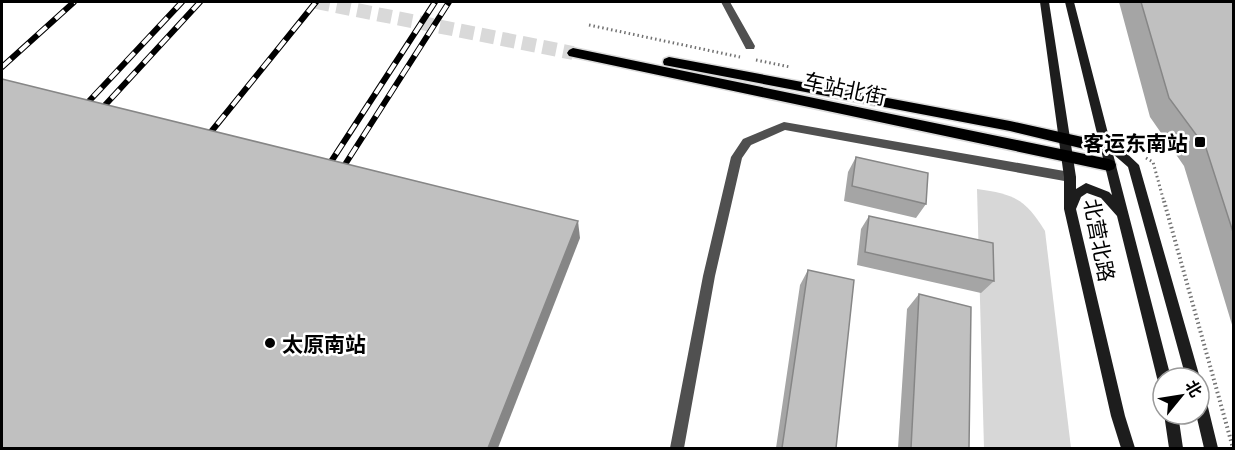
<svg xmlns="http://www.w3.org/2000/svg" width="1235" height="450" viewBox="0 0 1235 450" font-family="Barlow,'Noto Sans SC',sans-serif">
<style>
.green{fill:#d7d7d7}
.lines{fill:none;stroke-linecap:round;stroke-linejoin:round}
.primary-tunnel{stroke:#d9d9d9;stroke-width:14;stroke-dasharray:14 7;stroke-linecap:butt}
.primary-casing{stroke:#dbdbdb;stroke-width:3}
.path-far1{stroke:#727272;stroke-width:3;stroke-dasharray:1.5 3;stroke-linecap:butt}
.path{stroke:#727272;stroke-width:4;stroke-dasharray:1.5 3;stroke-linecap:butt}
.street{fill:#505050;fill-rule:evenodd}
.secondary{fill:#1d1d1d;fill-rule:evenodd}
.primary{fill:#000;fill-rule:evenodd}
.rail-casing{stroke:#000;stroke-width:6}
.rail{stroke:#fff;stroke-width:4;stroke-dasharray:12;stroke-linecap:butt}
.wall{fill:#a5a5a5}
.shaded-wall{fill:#868686}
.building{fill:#c0c0c0;stroke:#868686;stroke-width:1.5}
.poi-dot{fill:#000;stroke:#fff;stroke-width:2}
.labels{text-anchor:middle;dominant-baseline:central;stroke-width:5;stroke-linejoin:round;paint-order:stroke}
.street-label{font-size:21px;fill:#000;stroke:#fff}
.poi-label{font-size:21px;font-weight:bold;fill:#000;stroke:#fff;text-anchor:end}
</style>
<rect width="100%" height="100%" fill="#fff"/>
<path class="green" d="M977 189C1014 194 1025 199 1045 231L1071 448H984Z"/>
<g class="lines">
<path class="primary-tunnel" d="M316 2 573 53"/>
<g class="primary-casing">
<path id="primary" d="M573 48 1109 159 1114 161 1116 165 1114 169 1109 171 569 56 567 53 569 50Z
M669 57 1010 121 1105 142 1112 148 1105 154 1010 131 664 65 663 62 664 59Z"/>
</g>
<path class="path-far1" d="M589 25 740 57
M756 60 790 67
M1146 158 1153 162 1164 202"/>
<path class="path" d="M1164 201 1233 448"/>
<path class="street" d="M721 2H730L755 46 754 49H746Z
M784 122 1070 172 1076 177 1070 182 785 130 751 145 742 158 715 276 684 448H670L703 276 731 157 743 139Z"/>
<path class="secondary" d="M1040 2H1049L1076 177V189L1086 183 1109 192 1112 195 1065 2H1074L1111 145 1121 148 1139 165 1200 378 1199 380V378H1186L1128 167 1113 154 1171 378H1163V384L1159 383 1157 378 1117 216 1101 198 1087 193 1081 197 1076 209 1125 416 1135 448H1121L1111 416 1064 209V177Z
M1199 392 1204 394 1206 399 1218 448H1204L1196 414H1199Z
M1164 414H1178L1183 448H1169Z"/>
<use href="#primary" class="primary"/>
<g class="rail-casing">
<path id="rail" d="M2 67 74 2
M77 114 182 2
M95 116 200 2
M202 143 316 2
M323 174 435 2
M337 177 449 2"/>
</g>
<use href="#rail" class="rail"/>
</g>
<path class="wall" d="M1119 2H1233V328L1184 166 1150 117Z
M856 157 926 204 916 218 844 201 848 172Z
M869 216 994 281 981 293 857 265 861 229Z
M808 270 836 448H776L800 285Z
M919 294 969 448H898L907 309Z"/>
<path class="shaded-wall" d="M578 221 580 238 498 448H488Z"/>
<path class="building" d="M1141 2H1233V232L1206 148 1169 98Z
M2 79 578 221 488 448H2Z
M856 157 928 173 926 204 852 186Z
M869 216 993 243 994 281 865 252Z
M808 270 854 280 836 448H782Z
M919 294 971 307 969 448H911Z"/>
<g class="poi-dot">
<rect x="1194" y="136" width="12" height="12" rx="3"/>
<circle cx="270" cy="343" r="6"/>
</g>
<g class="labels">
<g class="street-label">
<text transform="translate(845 88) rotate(12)">车站北街</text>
<text transform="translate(1100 240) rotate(79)">北营北路</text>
</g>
<g class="poi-label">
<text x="1188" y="142">客运东南站</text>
<text x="282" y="343" text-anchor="start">太原南站</text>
</g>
</g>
<rect width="1235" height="450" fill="none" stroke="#000000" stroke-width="6"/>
<g transform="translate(1181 396) rotate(60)"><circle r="28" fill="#ffffff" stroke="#999999" stroke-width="1.5"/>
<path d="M0-4.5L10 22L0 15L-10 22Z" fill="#000000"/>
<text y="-9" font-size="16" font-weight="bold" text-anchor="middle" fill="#000000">北</text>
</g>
</svg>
